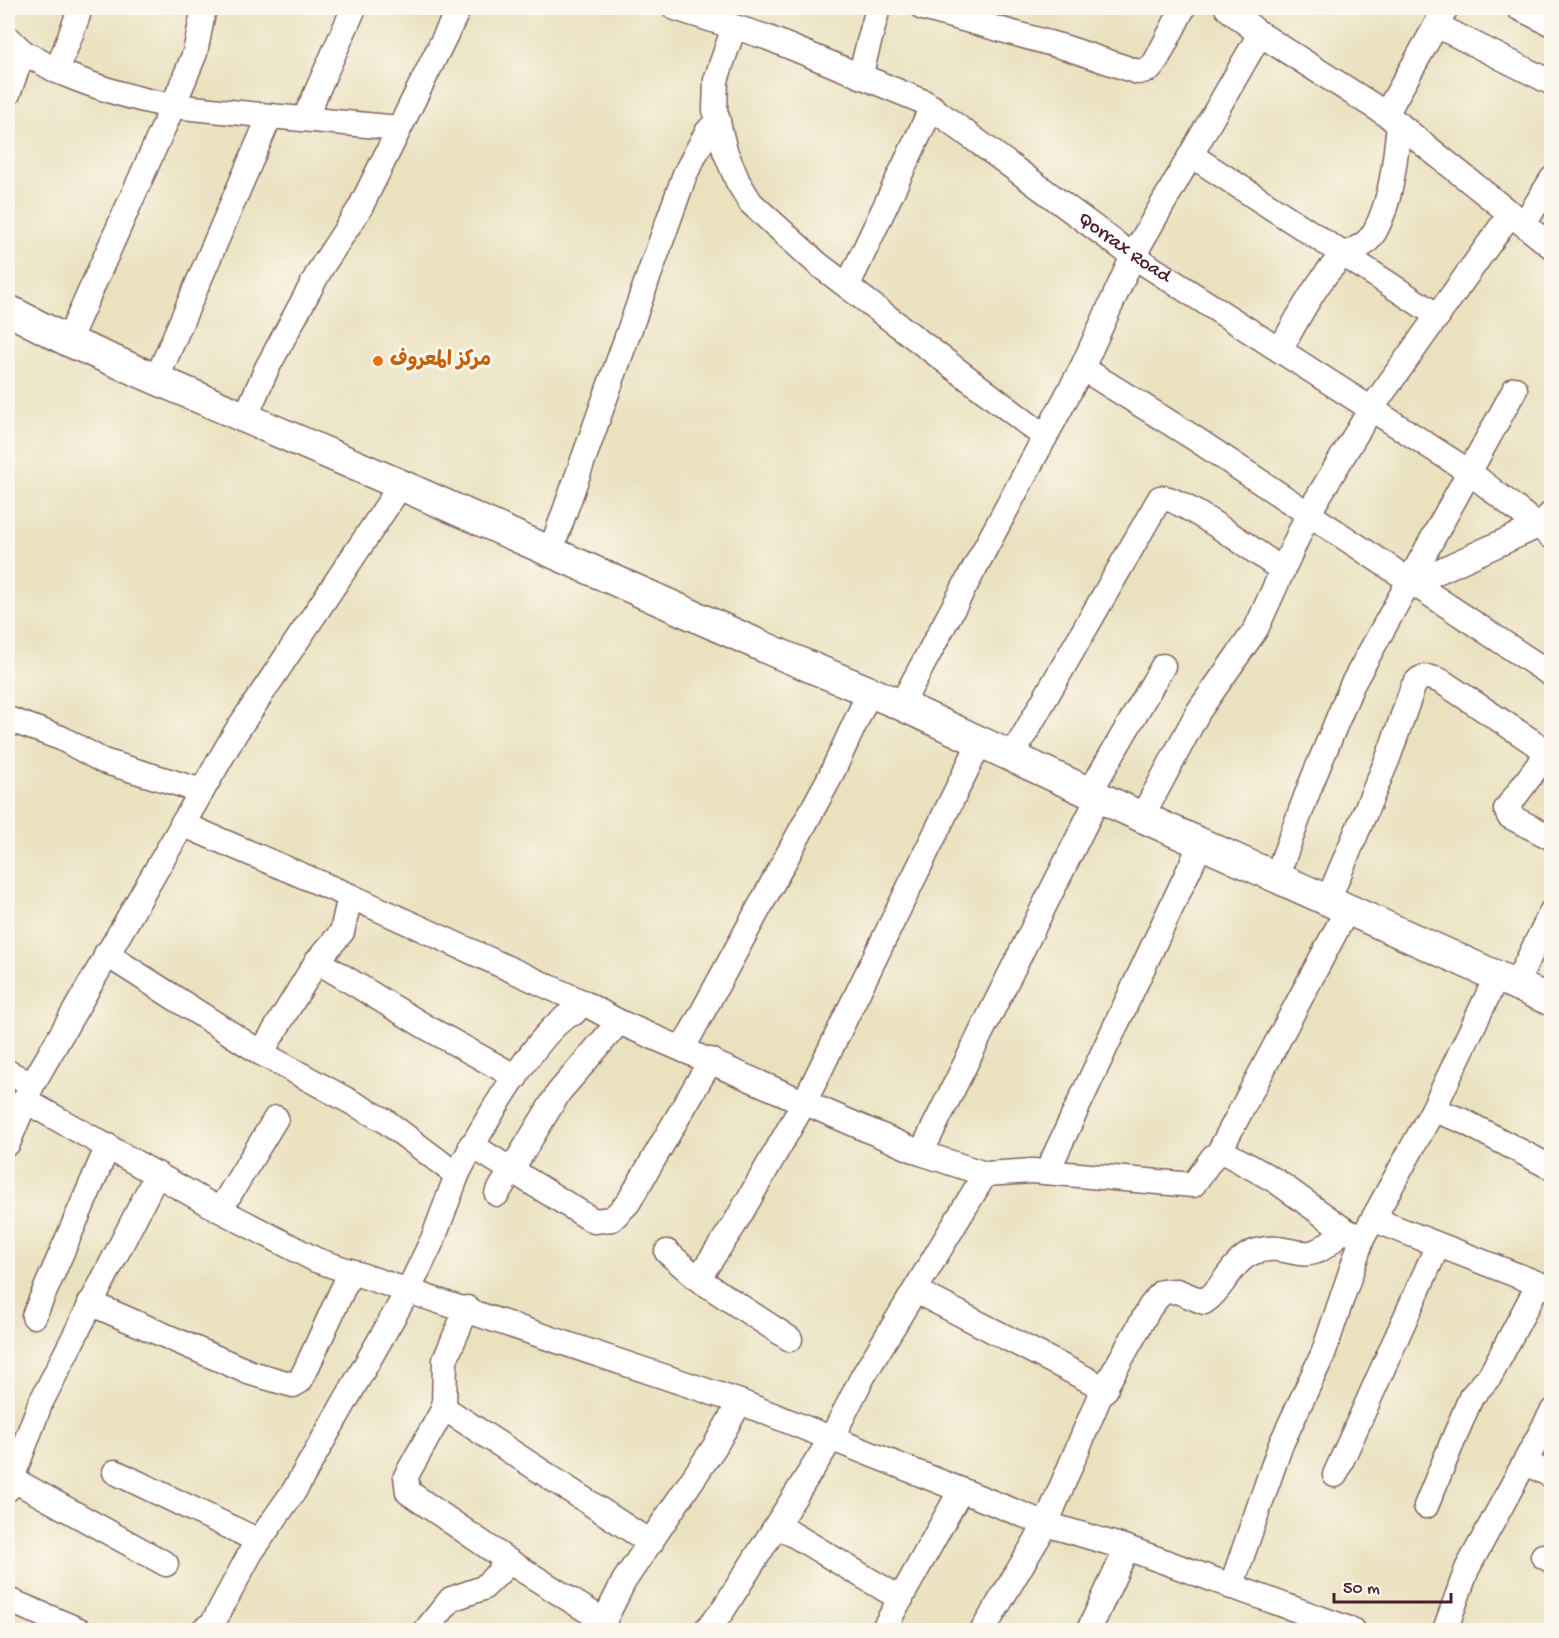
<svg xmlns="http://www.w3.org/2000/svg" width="1559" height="1638" viewBox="0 0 1559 1638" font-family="'Gochi Hand','Playpen Sans Arabic',sans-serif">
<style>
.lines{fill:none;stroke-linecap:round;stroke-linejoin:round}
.minor-casing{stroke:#82635f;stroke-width:27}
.major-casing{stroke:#82635f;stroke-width:33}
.minor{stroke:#fff;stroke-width:24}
.major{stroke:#fff;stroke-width:30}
.food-dot{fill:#e8710a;stroke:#fbf7ec;stroke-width:2}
.labels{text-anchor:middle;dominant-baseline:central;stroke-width:6;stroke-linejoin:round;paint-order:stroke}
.street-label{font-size:20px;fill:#4a1f2b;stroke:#fbf7ec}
.food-label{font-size:20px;font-weight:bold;fill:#c56008;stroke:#fbf7ec;text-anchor:start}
</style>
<rect width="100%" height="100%" fill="#fbf7ec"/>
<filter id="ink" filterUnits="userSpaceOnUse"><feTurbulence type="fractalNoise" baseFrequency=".0167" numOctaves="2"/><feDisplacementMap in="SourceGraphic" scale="12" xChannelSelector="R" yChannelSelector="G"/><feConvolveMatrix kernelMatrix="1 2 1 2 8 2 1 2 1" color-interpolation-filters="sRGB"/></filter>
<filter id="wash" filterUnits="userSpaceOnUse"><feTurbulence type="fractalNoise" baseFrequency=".008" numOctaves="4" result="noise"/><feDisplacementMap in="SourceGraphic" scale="24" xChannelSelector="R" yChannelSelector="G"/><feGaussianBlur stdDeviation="1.35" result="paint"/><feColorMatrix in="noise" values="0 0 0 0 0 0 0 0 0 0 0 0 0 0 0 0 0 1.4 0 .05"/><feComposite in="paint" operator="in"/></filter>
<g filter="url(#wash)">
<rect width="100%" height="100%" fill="#eae1bf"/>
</g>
<g filter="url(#ink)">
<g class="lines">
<g class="minor-casing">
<g id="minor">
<path id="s1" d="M675 8 766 37 924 102 1133 256 1468 471 1552 537"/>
<path d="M923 8 1067 48 1138 72 1150 69 1156 61 1183 8"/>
<path d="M1227 8 1260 34 1386 114 1552 247"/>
<path d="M1519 8 1552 24"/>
<path d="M1436 25 1552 83"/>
<path d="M734 27 716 80 715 110 725 151 738 182 751 203 818 264 1045 437"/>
<path d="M8 38 23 52 57 71"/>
<path d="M860 76 878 8"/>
<path d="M8 94 23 52"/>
<path d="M1386 114 1446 8"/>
<path d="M270 116 399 128"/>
<path d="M305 118 354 8"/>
<path d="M1191 155 1438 316"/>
<path d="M1524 224 1552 179"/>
<path d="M848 285 932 107"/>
<path d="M68 341 173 106C132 99 95 87 57 71L78 15 77 8"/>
<path d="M1280 350C1294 325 1321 272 1344 256 1357 246 1365 248 1375 231 1392 200 1395 159 1399 124"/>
<path d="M1082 368 1191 436 1552 675"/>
<path d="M157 378 270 116 173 106 195 53 204 8"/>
<path d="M245 418 267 368 321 268 360 208 459 8"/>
<path d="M550 553 685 174 707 132 718 120"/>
<path d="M1413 583 1538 526 1552 513"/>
<path d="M901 705 1082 368 1133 256 1260 34"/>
<path d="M8 719 61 738 103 761 202 791"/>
<path d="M1552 754 1548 752 1506 809 1509 816 1552 838"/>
<path d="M1012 756 1160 498C1173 492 1265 558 1282 570"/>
<path d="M1090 792 1163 666"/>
<path d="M1142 817 1198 712 1256 629 1308 514 1371 409 1511 213"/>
<path d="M182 824 350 896 342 932 317 961 261 1053"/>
<path d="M1276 878 1310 786 1352 685 1515 389"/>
<path d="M350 896 582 1002"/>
<path d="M1328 900 1388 758 1413 687C1420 674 1428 676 1441 681L1548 752 1552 746"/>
<path d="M106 954 261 1053 384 1120 457 1175 433 1239 409 1289 294 1491 251 1552 213 1623 203 1630"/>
<path d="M317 961 426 1027 516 1077"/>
<path d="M1516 984 1552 911"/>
<path d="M683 1048 829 779 869 693"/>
<path d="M8 1072 32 1085"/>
<path d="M24 1100 220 1210 316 1260 740 1402 1046 1524 1127 1548 1352 1630"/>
<path d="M1433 1110 1497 976"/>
<path d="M8 1143 32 1085 236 732 401 485"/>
<path d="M471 1145 594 1221 612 1219 628 1203 711 1060"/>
<path d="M1219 1152 1348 908"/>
<path d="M1047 1172 1201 844"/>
<path d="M985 1174 1033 1171 1193 1185 1213 1157 1222 1151 1276 1181 1343 1229"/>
<path d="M457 1175C473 1142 542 1021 574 1013L582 1002 619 1022 921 1153"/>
<path d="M497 1194 559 1092 619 1022"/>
<path d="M220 1210 276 1118"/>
<path d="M1375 1220 1552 1289"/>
<path d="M667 1252 698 1279 790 1339"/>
<path d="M698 1279 734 1225 804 1103 980 742"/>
<path d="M916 1291 1106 1389"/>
<path d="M90 1303 251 1373 293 1385 300 1381 306 1369 351 1271"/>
<path d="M467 1308 445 1360 444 1408 406 1476 408 1492 510 1562"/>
<path d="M34 1316 108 1146"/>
<path d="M444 1408 651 1543"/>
<path d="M1525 1462 1552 1476"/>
<path d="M115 1472 259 1541"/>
<path d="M1335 1475 1438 1245"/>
<path d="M12 1479 166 1564"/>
<path d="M8 1489 40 1404 157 1174"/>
<path d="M1426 1506 1471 1397 1490 1376 1538 1285"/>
<path d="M777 1525 901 1599"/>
<path d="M1543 1556 1552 1561"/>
<path d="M1231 1587 1281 1444 1323 1354 1362 1239"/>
<path d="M8 1600 79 1630"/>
<path d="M426 1630 451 1599 483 1588 510 1562 604 1621 624 1581 715 1446 740 1402"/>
<path d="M706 1630 721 1613 831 1439 862 1378 985 1174 921 1153 1099 796"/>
<path d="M883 1630 961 1490"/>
<path d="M983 1630 1046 1524 1098 1400 1150 1307 1162 1292 1177 1291 1204 1302C1223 1290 1232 1260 1254 1252 1294 1238 1304 1276 1343 1229L1362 1239 1433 1110 1461 1120 1552 1168"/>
<path d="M1089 1630 1127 1548"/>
<path d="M1445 1630 1467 1569 1552 1412"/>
</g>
</g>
<g class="major-casing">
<path id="major" d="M8 310 68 341 401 485 782 655 901 705 1142 817 1552 1001"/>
</g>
<use href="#minor" class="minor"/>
<use href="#major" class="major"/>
</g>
</g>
<circle class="food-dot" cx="378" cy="361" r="6"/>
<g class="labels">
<g class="street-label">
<text stroke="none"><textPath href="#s1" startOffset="514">Qorrax Road</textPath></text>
</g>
<g class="food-label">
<text x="390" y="361">مركز المعروف</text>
</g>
</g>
<rect width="1559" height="1638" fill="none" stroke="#fbf7ec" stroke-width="30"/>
<path d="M1334 1593v9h117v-9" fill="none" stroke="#4a1f2b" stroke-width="3"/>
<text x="1343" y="1593" font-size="18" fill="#4a1f2b" stroke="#fbf7ec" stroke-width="4.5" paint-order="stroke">50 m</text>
</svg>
